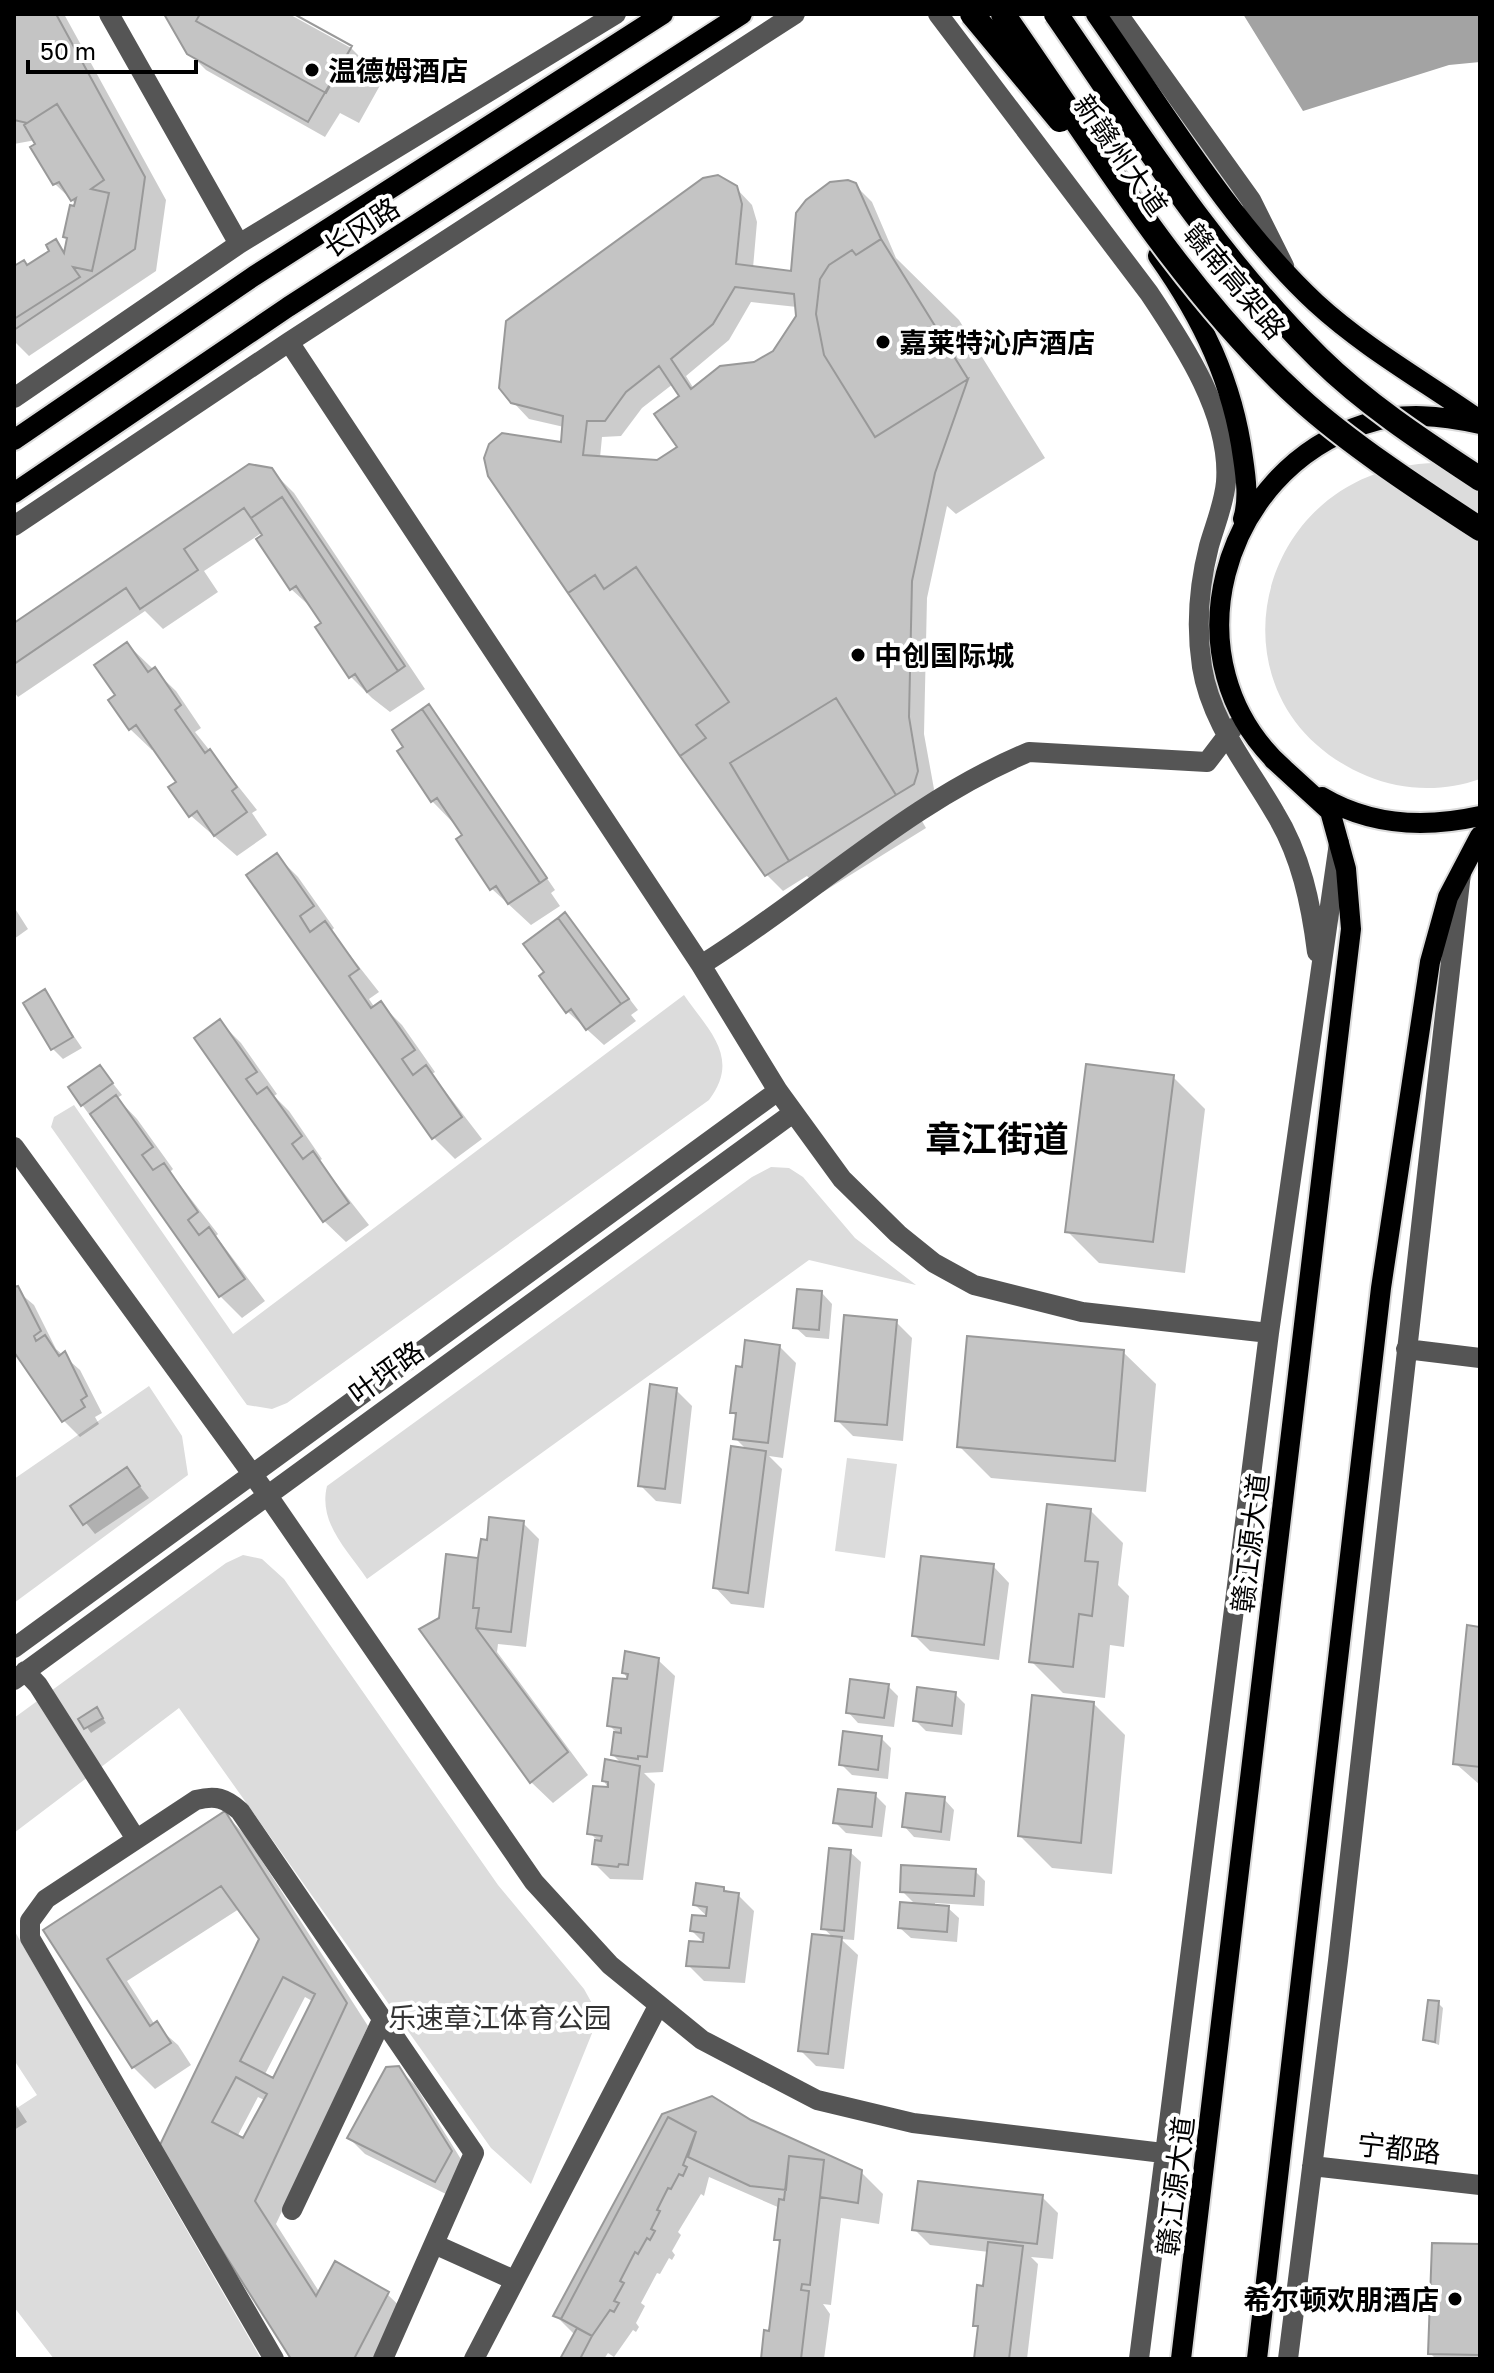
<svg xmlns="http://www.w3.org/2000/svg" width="1494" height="2373" viewBox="0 0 1494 2373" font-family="'Golos Text','Noto Sans SC',sans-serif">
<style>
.green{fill:#dcdcdc}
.water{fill:#a3a3a3}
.shadow{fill:#0003;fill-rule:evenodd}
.building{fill:#c4c4c4;stroke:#999;stroke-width:2;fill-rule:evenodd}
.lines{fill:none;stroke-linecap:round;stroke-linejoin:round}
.major-casing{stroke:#dbdbdb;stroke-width:24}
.minor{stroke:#555;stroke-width:20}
.major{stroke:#000;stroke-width:20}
.highway-bridge-casing{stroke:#dbdbdb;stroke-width:28;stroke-linecap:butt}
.highway-bridge{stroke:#000;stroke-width:24}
.poi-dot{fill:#000;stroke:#fff;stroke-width:3}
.labels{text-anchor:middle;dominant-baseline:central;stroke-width:8;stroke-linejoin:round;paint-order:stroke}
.poi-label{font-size:28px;font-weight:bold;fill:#000;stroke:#fff;text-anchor:start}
.street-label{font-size:28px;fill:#000;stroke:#fff}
.park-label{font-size:28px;fill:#333;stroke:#fff}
.district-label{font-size:36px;font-weight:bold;fill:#000;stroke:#fff}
</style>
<rect width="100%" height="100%" fill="#fff"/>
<path class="green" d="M1437 463 1480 472V779C1444 792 1402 791 1367 776 1198 705 1252 466 1437 463Z
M684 995C709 1031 741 1058 709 1100L287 1403 272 1409 247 1405 239 1394 51 1127 54 1117 74 1105 233 1334Z
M771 1167 789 1168 803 1177 855 1238 916 1285 809 1260 367 1579C347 1549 318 1523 327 1486L752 1177Z
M149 1386 182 1436 188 1475 14 1603V1479Z
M847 1458 897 1464 885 1558 835 1551Z
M243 1555 262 1559 284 1579 498 1885 584 1989 599 2016 531 2184 491 2148 179 1708 14 1833V1718L226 1563Z
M14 1930 261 2359H54L14 2307V2110L37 2095 14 2060Z"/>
<path class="water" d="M1243 14H1480V62L1449 65 1303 111Z"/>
<path class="shadow" d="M14 14H64L166 200 156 271 29 356 14 341V269L28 267 52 251 55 242 67 253 69 240 65 236 77 205 55 184 36 140 14 144Z
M166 14H289L351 48 383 80 359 123 340 113 325 137 206 70 189 53Z
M855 185 872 202 896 258 959 320 1045 458 956 514 947 506 927 598 924 734 934 789 930 800 915 809 926 828 823 892 807 876 783 891 767 875 490 475 563 445 564 427 529 419 513 402 736 188 752 205 757 222 753 268 793 273ZM751 302 797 307 798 317 774 352 694 389 686 376 729 340ZM673 384 682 396 680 448 658 462 600 458 602 437 621 436 642 408Z
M271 470 294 493 425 689 390 712 372 698 351 677 314 610 291 589 263 532 204 571 218 592 163 629 145 611 18 697 14 692V625Z
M127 644 176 691 201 728 195 732 257 810 252 813 267 835 237 856 190 815 178 782 155 748 152 750 130 729 118 696Z
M429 706 555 890 551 893 560 906 531 925 492 889 465 835 432 801 399 752 406 747Z
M277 856 298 877 334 928 331 931 379 992 369 999 375 1008 381 1004 402 1025 435 1072 432 1074 482 1139 455 1159 433 1137 249 875Z
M14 907 28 929 14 939Z
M565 915 638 1010 631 1015 636 1021 604 1045 568 1012 541 976 546 972Z
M44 992 82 1048 63 1059 53 1049Z
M220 1022 241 1043 277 1094 274 1096 289 1111 322 1159 319 1161 369 1225 346 1242 324 1221 196 1039Z
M100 1067 122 1095 117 1098 137 1119 173 1169 170 1172 218 1234 216 1236 265 1301 242 1318 220 1296 70 1088Z
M1173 1077 1205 1109 1185 1273 1099 1263 1067 1231Z
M14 1288 34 1305 56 1349 80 1370 102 1413 95 1417 99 1424 80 1437 64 1421 14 1348Z
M822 1293 832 1304 829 1339 806 1337 795 1327Z
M896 1322 912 1338 903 1441 853 1436 837 1420Z
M780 1347 796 1363 783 1458 769 1456 782 1469 764 1608 731 1604 715 1587 747 1450 735 1438 737 1417 732 1412 744 1369Z
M1123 1352 1156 1384 1146 1492 991 1478 959 1446Z
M676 1390 692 1406 681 1504 656 1501 640 1485Z
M127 1470 149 1498 95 1534 73 1507Z
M1091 1511 1123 1543 1118 1585 1129 1596 1124 1647 1110 1645 1105 1698 1063 1693 1031 1661Z
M523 1523 539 1539 526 1647 498 1644 497 1652 588 1775 553 1803 531 1782 422 1630 441 1619 488 1542Z
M993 1566 1009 1583 999 1660 930 1651 914 1635Z
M1480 1629V1785L1455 1763Z
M658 1660 675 1676 663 1772 644 1773 655 1784 643 1880 610 1879 594 1863 597 1840 590 1833 609 1790 604 1781 623 1765 613 1755 616 1732 609 1725 629 1682 624 1673Z
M888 1686 898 1696 894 1727 858 1723 848 1712Z
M955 1694 965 1704 962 1735 926 1731 915 1720Z
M1093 1703 1125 1735 1112 1874 1052 1868 1020 1836Z
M101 1715 106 1723 91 1733 81 1719Z
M881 1738 891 1748 888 1779 852 1775 841 1764Z
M875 1795 886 1806 882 1837 846 1833 835 1822Z
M944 1799 954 1810 950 1841 914 1837 904 1826Z
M225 1814 246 1836 368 2026 276 2224 320 2293 387 2294 409 2315 386 2359H293L160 2149 261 1939 239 1909 127 1981 155 2025 178 2045 191 2065 155 2089 133 2067 45 1930ZM305 1997 314 2002 274 2080 264 2076ZM258 2097 266 2101 244 2141 237 2137Z
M850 1852 861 1862 854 1940 841 1939 858 1955 844 2069 816 2066 800 2050 834 1938 823 1928Z
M975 1871 985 1881 984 1906 935 1903V1907L948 1908 959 1918 957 1942 911 1938 900 1928 916 1905 902 1891Z
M723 1889 738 1895 754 1911 745 1983 704 1981 688 1965 706 1945 692 1931 710 1919 695 1905Z
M1438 2003 1443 2008 1439 2045 1425 2040Z
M398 2068 415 2085 467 2169 452 2197 365 2154 349 2138Z
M14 2102 27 2122 14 2130Z
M663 2116 750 2122 861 2172 883 2194 879 2224 841 2218 831 2305 823 2304 830 2314 824 2359H764L781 2244 776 2239 780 2208 709 2177 704 2196 701 2194 678 2232 681 2235 672 2251 675 2255 672 2260 669 2258 660 2274 657 2273 641 2303 645 2306 636 2323 639 2327 636 2332 633 2330 614 2357 608 2353 604 2359H563L575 2335 556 2316Z
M1042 2197 1058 2213 1053 2259 1031 2257 1038 2264 1027 2359H976L980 2330 975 2325 989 2252 930 2245 914 2229Z
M1480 2246V2359H1436L1430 2353Z"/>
<path class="building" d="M14 14H56L145 177 135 249 14 330V319L80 277 73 267 92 271 109 193 91 189 104 180 57 104 27 123 14 120Z
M164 14H294L352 46 308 122 187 54Z
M200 14H294L352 46 326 93 196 21Z
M57 104 104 180 91 189 109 193 92 271 73 267 80 277 14 319V266L24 260 27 265 49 251 46 245 56 239 64 253 67 238 63 237 70 205 74 206 76 198 71 201 59 182 53 185 30 147 35 144 24 125Z
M718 175 737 186 742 204 736 264 791 271 796 213 806 200 830 182 848 180 856 183 881 239 856 255 852 250 829 265 820 279 816 314 824 355 875 437 968 379 935 473 912 581 909 717 918 771 914 784 896 795 836 698 730 763 789 861 765 876 680 756 706 738 696 725 729 702 636 567 604 589 595 575 568 593 488 476 484 458 489 444 502 433 561 442 563 416 511 403 499 388 506 321 703 178ZM735 287 794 294 796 316 773 351 754 362 720 366 691 389 671 359 713 324ZM659 366 679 396 654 414 677 447 657 460 583 455 587 421H605L626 392Z
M881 239 968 379 875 437 824 355 816 314 820 279 829 265 852 250 856 255Z
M249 464 272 468 405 666 398 671 282 497 251 518 244 508 184 549 198 570 140 609 126 588 14 664V623Z
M282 497 398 671 367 692 355 674 349 678 315 627 321 623 296 586 290 590 256 539 262 535 251 518Z
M636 567 729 702 696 725 706 738 680 756 568 593 595 575 604 589Z
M127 642 148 672 155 667 181 705 175 710 205 753 210 749 237 787 232 791 247 812 214 836 197 811 189 817 168 787 176 782 136 725 129 730 108 700 115 695 94 665Z
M836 698 896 795 789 861 730 763Z
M429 704 547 878 540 883 422 709Z
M422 709 540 883 508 904 496 886 490 890 456 839 462 835 437 798 431 802 397 751 403 747 392 730Z
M277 853 314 906 300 916 310 932 325 921 359 969 349 976 371 1008 381 1001 415 1050 402 1059 413 1075 426 1065 462 1117 432 1139 246 875Z
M565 912 629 999 621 1004 558 918Z
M558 918 621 1004 586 1030 571 1009 566 1013 539 976 544 972 523 944Z
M45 989 73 1037 51 1050 23 1003Z
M220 1019 257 1072 246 1079 257 1094 267 1087 302 1136 292 1144 303 1159 313 1151 349 1203 323 1222 194 1038Z
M1086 1064 1174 1075 1153 1242 1065 1232Z
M100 1065 113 1083 81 1106 68 1087Z
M116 1095 153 1147 142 1155 153 1170 164 1163 198 1212 188 1220 199 1235 209 1227 245 1279 219 1297 90 1114Z
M18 1286 41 1331 34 1336 36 1341 45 1335 59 1356 65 1351 87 1396 81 1400 85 1407 62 1422 14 1352V1287Z
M797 1289 822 1291 819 1330 793 1328Z
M844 1315 897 1320 887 1425 835 1421Z
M967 1336 1124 1350 1115 1461 957 1447Z
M745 1340 780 1345 768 1443 733 1439 736 1413H730L736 1366 742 1367Z
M650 1384 677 1388 665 1489 638 1486Z
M731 1446 766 1451 748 1593 713 1588Z
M127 1467 140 1486 83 1525 70 1506Z
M1047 1504 1091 1509 1085 1561 1098 1562 1092 1616 1079 1614 1073 1667 1029 1662Z
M489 1517 524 1521 511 1632 476 1628 479 1608H473L478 1558 481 1539 487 1540Z
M446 1554 478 1558 473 1608H479L476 1628 568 1752 530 1783 419 1629 439 1618Z
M921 1556 994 1564 984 1645 912 1636Z
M1467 1625 1480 1627V1767L1453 1764Z
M625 1651 659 1658 647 1757 638 1756V1759L611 1755 614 1732 621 1733V1728L607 1726 613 1678 627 1679 628 1674 622 1673Z
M850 1679 889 1684 884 1718 846 1713Z
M917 1687 956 1692 952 1726 913 1721Z
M1032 1695 1094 1702 1081 1843 1018 1836Z
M97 1707 103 1718 84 1729 78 1719Z
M843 1731 882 1736 878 1770 839 1765Z
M605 1759 640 1766 628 1865 619 1864 618 1867 592 1864 595 1840 601 1841 602 1836 587 1834 593 1786 608 1787V1782L602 1781Z
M838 1789 876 1793 872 1827 833 1823Z
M906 1793 945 1797 941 1832 902 1827Z
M225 1811 347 2003 255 2201 316 2296 335 2261 389 2292 354 2359H291L158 2149 259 1939 221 1886 107 1959 150 2026 157 2021 171 2043 132 2068 43 1930ZM283 1977 315 1994 273 2078 240 2061ZM236 2077 267 2094 243 2138 212 2122Z
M829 1848 851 1850 844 1931 821 1929Z
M901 1865 976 1869 974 1896 900 1892Z
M696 1883 724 1887V1891L739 1893 729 1968 686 1966 689 1941 703 1942 704 1933 690 1931 692 1915 706 1916 707 1907 693 1905Z
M900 1902 949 1906 947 1932 898 1928Z
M812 1934 842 1937 828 2054 798 2051Z
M1428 2000 1439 2001 1435 2042 1423 2040Z
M399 2066 452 2151 435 2182 347 2138 386 2067Z
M712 2096 751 2120 862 2170 858 2203 820 2197 824 2160 789 2156 786 2190 750 2186 688 2157 696 2132 668 2117 561 2319 553 2316 662 2114Z
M668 2117 696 2132 683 2165 687 2167 683 2176 679 2174 671 2189 668 2188 657 2210 660 2211 651 2229 655 2231 650 2240 647 2238 638 2254 635 2252 620 2281 624 2283 614 2301 619 2303 614 2312 610 2310 592 2336 561 2319Z
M789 2156 824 2160 810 2285 802 2284 801 2290 809 2291 801 2359H761L764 2330 769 2331 780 2240H774L779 2199 784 2200Z
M918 2181 1043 2195 1037 2244 912 2230Z
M988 2242 1023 2246 1009 2359H974L978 2326H973L977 2285 983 2286Z
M1432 2243 1480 2244V2355L1428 2354Z
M577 2328 592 2336 580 2359H560Z"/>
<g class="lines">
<g class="major-casing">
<path id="major" d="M1096 14C1162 108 1232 225 1316 303 1365 348 1424 381 1478 419
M1158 256C1202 318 1233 382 1243 458 1246 478 1249 500 1243 519
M14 440 254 276 663 14
M14 493 288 307 742 14
M1283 768C1166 663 1220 470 1365 424 1403 411 1442 416 1480 424
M1322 797C1371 826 1426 828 1480 816
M1181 2359 1351 929 1346 869 1330 811 1273 759
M1257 2359 1381 1288 1430 962 1448 897 1480 836"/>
</g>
<path class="minor" d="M109 14 239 244
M938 14 1149 293C1184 345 1231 416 1226 482 1224 504 1215 525 1209 546 1199 585 1196 628 1202 667 1211 723 1248 766 1275 813 1301 855 1311 904 1317 952
M1118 14 1251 200 1284 266
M289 342 701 965 778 1091 842 1179 898 1234 934 1263 974 1285 1082 1312 1269 1333
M14 398 239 244 616 14
M14 526 289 342 795 14
M701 965C811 897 908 802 1029 752L1207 762 1233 728
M14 1147 266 1493 534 1882 610 1965 702 2040 817 2100 913 2123 1163 2153
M1406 1349 1480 1358
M14 1648 778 1091
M25 1671 38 1685 136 1839
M14 1680 793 1113
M1312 2166 1480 2185
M292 2210 382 2020
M434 2244 514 2280
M274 2359 30 1938V1921L46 1899 196 1800C216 1795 225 1798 240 1811L474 2153 383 2359
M474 2359 658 2006
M1139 2359 1269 1333 1339 843
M1288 2359 1338 1961 1461 873"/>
<use href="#major" class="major"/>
<g class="highway-bridge-casing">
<path id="highway-bridge" d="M972 14 1060 120
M1003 14C1095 145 1180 289 1298 397 1348 443 1423 492 1480 529
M1056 14C1138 133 1215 256 1319 358 1367 405 1424 442 1480 479"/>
</g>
<use href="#highway-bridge" class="highway-bridge"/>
</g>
<g class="poi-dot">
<circle cx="312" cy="70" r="8"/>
<circle cx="883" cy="342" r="8"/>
<circle cx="858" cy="655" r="8"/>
<circle cx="1455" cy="2299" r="8"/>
</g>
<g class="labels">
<g class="poi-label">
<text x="328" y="70">温德姆酒店</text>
<text x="899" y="342">嘉莱特沁庐酒店</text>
<text x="874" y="655">中创国际城</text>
<text x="1439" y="2299" text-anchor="end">希尔顿欢朋酒店</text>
</g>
<g class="street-label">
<text transform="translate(1121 155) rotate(55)">新赣州大道</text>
<text transform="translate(361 227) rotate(-33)">长冈路</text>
<text transform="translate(1235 281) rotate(50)">赣南高架路</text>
<text transform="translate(386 1372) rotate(-36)">叶坪路</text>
<text transform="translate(1250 1543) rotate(-83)">赣江源大道</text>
<text transform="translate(1399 2148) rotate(6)">宁都路</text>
<text transform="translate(1175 2186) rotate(-83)">赣江源大道</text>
</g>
<g class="park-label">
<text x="500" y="2017">乐速章江体育公园</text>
</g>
<g class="district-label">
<text x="997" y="1138">章江街道</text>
</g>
</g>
<rect width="1494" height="2373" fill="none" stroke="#000000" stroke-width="32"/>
<path d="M28 60v12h168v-12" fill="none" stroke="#000000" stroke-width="4"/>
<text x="40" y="60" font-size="24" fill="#000000" stroke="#ffffff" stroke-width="6" paint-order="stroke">50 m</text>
</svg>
